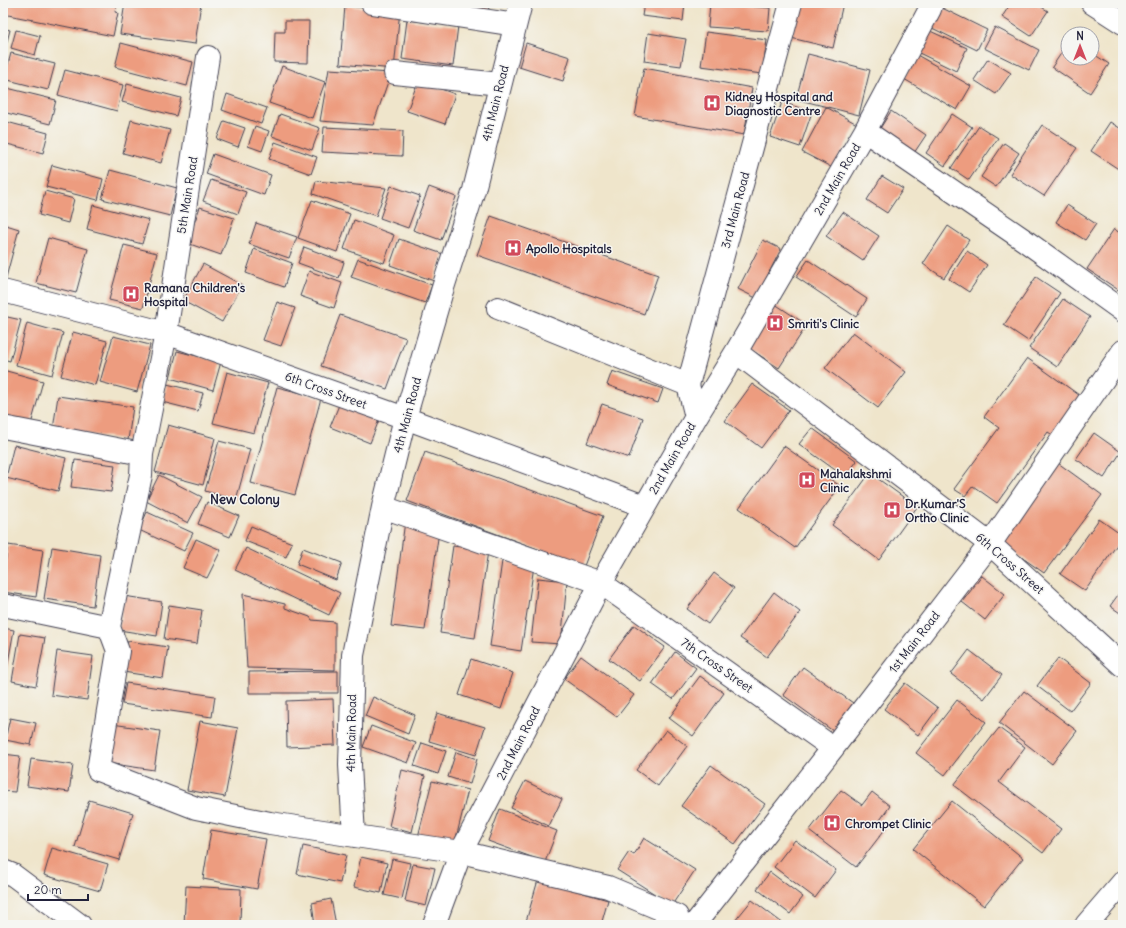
<svg xmlns="http://www.w3.org/2000/svg" width="1126" height="928" viewBox="0 0 1126 928" font-family="Delius,sans-serif">
<style>
.building{fill:#ed9c7f}
.lines{fill:none;stroke-linecap:round;stroke-linejoin:round}
.minor-casing{stroke:#413f51;stroke-width:24}
.major-casing{stroke:#413f51;stroke-width:24}
.minor{stroke:#fff;stroke-width:22}
.major{stroke:#fff;stroke-width:22}
.labels{text-anchor:middle;dominant-baseline:central;stroke-width:3;stroke-linejoin:round;paint-order:stroke}
.poi-label{font-size:12px;font-weight:bold;fill:#22223b;stroke:#f6f6f2;text-anchor:start}
.street-label{font-size:12px;fill:#22223b;stroke:#f6f6f2}
.neighbourhood-label{font-size:13px;font-weight:bold;fill:#22223b;stroke:#f6f6f2}
</style>
<rect width="100%" height="100%" fill="#f6f6f2"/>
<filter id="ink" filterUnits="userSpaceOnUse"><feTurbulence type="fractalNoise" baseFrequency=".025" numOctaves="2"/><feDisplacementMap in="SourceGraphic" scale="8" xChannelSelector="R" yChannelSelector="G"/><feConvolveMatrix kernelMatrix="1 2 1 2 8 2 1 2 1" color-interpolation-filters="sRGB"/></filter>
<filter id="wash" filterUnits="userSpaceOnUse"><feTurbulence type="fractalNoise" baseFrequency=".012" numOctaves="4" result="noise"/><feDisplacementMap in="SourceGraphic" scale="16" xChannelSelector="R" yChannelSelector="G"/><feGaussianBlur stdDeviation="0.9" result="paint"/><feColorMatrix in="noise" values="0 0 0 0 0 0 0 0 0 0 0 0 0 0 0 0 0 1.4 0 .05"/><feComposite in="paint" operator="in"/></filter>
<g filter="url(#wash)">
<rect width="100%" height="100%" fill="#efe5cb"/>
<g id="blocks">
<path class="building" d="M3 3H117L115 12 118 13 113 36 3 14Z
M125 3H201L195 44 120 34Z
M457 3H490L488 11Z
M644 3H685L683 21 642 16Z
M710 3 770 8 768 31 708 27Z
M799 3H843L833 48 791 38Z
M1011 3H1035L1048 11 1031 36 1002 17Z
M345 6 400 10 394 69 340 64Z
M938 6 987 30 977 50 928 26Z
M407 20 458 26 453 66 402 59Z
M285 21H309L308 63 274 62 275 32H285Z
M995 27 1039 50 1029 70 984 48Z
M3 28 10 30 4 53H3Z
M16 30 40 36 35 55 11 48Z
M928 30 967 48 956 71 917 52Z
M706 32 767 40 762 74 701 66Z
M648 33 686 39 681 66 644 61Z
M121 43 193 62 187 86 115 67Z
M526 43 570 57 563 81 519 67Z
M1068 43V58H1092V53L1109 64 1090 93 1052 67Z
M11 53 55 64 48 90 4 79Z
M808 54 870 70 859 115 796 99Z
M917 55 971 86 957 110 904 79Z
M988 59 1011 73 996 94 974 80Z
M282 66 325 82 312 118 269 103Z
M644 68 752 88 744 135 635 116Z
M329 69 391 73 373 125 320 121Z
M65 70 123 85 117 111 58 95Z
M418 81 455 94 445 124 407 111Z
M127 84 181 98 176 116 122 102Z
M3 87 56 100 50 124 3 112Z
M227 94 267 108 261 124 222 110Z
M782 102 812 112 800 147 770 137Z
M826 107 857 124 833 168 802 152Z
M891 111 926 135 914 153 879 130Z
M280 114 320 128 312 150 272 136Z
M952 114 972 127 945 166 926 153Z
M131 120 170 130 161 163 123 153Z
M3 121 48 133 43 153 3 143Z
M224 121 245 128 238 147 217 139Z
M1110 122 1123 130V172L1091 151Z
M1042 125 1077 148 1044 196 1010 174Z
M255 126 269 131 262 151 248 146Z
M979 126 998 138 969 180 951 168Z
M324 127 403 131 402 156 322 152Z
M275 142 317 157 311 174 269 159Z
M1004 143 1019 153 996 187 981 177Z
M213 154 271 175 264 195 206 174Z
M52 165 103 179 98 200 46 187Z
M110 170 177 188 170 216 102 199Z
M882 176 903 189 887 213 867 200Z
M211 180 246 192 238 214 203 201Z
M316 181 386 188 376 216 313 194Z
M391 186 420 196 408 228 380 218Z
M429 187 456 197 441 240 413 230Z
M45 191 74 199 68 223 39 215Z
M312 200 350 214 337 252 298 238Z
M93 205 149 220 142 244 87 229Z
M1067 205 1096 224 1085 240 1056 222Z
M200 207 234 218 221 255 187 243Z
M843 212 879 236 863 261 826 236Z
M491 216 658 275 644 314 477 255Z
M354 220 394 235 384 263 344 249Z
M256 223 297 237 289 258 249 244Z
M3 224 19 229 4 285H3Z
M948 226 969 240 944 278 923 264Z
M1114 229 1123 235V293L1087 269Z
M48 238 88 249 76 293 36 283Z
M399 239 443 254 434 281 390 265Z
M763 240 781 249 756 298 738 289Z
M124 245 157 253 143 308 109 300Z
M304 247 344 262 339 278 298 263Z
M254 249 292 263 284 287 246 273Z
M967 251 987 265 969 292 949 279Z
M358 259 432 285 425 303 351 277Z
M808 260 867 299 856 317 796 277Z
M203 264 242 285 222 322 183 301Z
M309 271 342 283 334 308 300 296Z
M1036 277 1060 293 1028 341 1004 325Z
M1063 299 1090 317 1057 367 1029 348Z
M277 302 295 308 281 346 263 340Z
M775 304 807 325 779 368 747 347Z
M340 315 406 338 387 389 321 366Z
M3 316 21 320 10 361 3 359Z
M27 323 63 333 52 375 16 365Z
M73 332 107 341 95 385 61 376Z
M853 332 906 372 878 408 825 368Z
M113 336 150 345 137 392 100 382Z
M177 351 221 362 213 390 170 378Z
M1027 358 1086 400 1057 438 1048 432 997 503 973 486 965 496 954 489 999 428 984 417Z
M3 370 43 381 30 428 3 421Z
M612 371 663 389 658 403 607 385Z
M227 372 268 383 254 433 213 423Z
M167 384 203 393 198 411 162 402Z
M752 384 789 410 761 448 725 421Z
M277 387 321 398 295 495 251 483Z
M58 396 133 407 128 440 53 429Z
M602 404 643 418 629 458 587 443Z
M339 405 379 420 370 443 330 427Z
M168 425 215 438 203 485 155 472Z
M812 428 857 461 845 477 799 444Z
M1094 433 1121 452 1104 478 1076 459Z
M219 441 250 449 236 500 205 491Z
M14 445 66 458 58 491 6 478Z
M784 446 840 486 795 548 739 508Z
M425 452 603 516 584 566 407 501Z
M75 460 115 465 111 492 71 487Z
M1058 463 1102 495 1044 573 1000 542Z
M870 473 917 507 879 560 832 525Z
M159 475 202 497 188 523 146 501Z
M207 502 239 516 230 537 198 524Z
M147 512 193 533 184 551 139 530Z
M1099 519 1123 536 1085 591 1060 574Z
M405 521 439 531 425 630 391 626Z
M251 526 292 543 286 557 245 541Z
M196 539 221 550 207 578 183 568Z
M8 545 43 550 36 597 3 592V576Z
M453 546 488 551 475 638 440 633Z
M52 547 100 555 93 606 44 599Z
M246 548 340 593 329 615 235 570Z
M303 548 342 563 336 580 297 564Z
M502 561 534 566 521 651 490 646Z
M714 573 734 588 708 624 687 609Z
M982 576 1005 594 985 620 962 602Z
M538 578 567 581 561 644 531 642Z
M1123 588V615L1110 606Z
M774 592 800 612 767 657 740 638Z
M243 594 285 604V608L310 617 312 620 335 622V670L247 668Z
M124 596 162 602 157 636 119 630Z
M169 605 202 610 197 644 164 639Z
M634 625 665 647 640 681 609 659Z
M3 628 14 630 7 668 3 667Z
M20 634 45 638 36 686 12 681Z
M128 641 168 647 163 678 123 672Z
M969 650 1002 675 984 699 951 674Z
M57 651 93 656 87 700 51 695Z
M675 652 696 668 673 699 652 684Z
M581 656 634 695 617 717 564 679Z
M1058 658 1091 683 1070 711 1037 686Z
M471 659 513 673 501 709 459 695Z
M803 667 853 703 833 731 783 695Z
M338 671V693H249V672Z
M700 676 724 693 693 736 669 718Z
M126 683 215 696 212 717 122 704Z
M905 683 938 708 918 735 884 709Z
M1024 691 1077 731 1052 764 999 723Z
M373 697 415 715 408 734 365 716Z
M333 699 335 745 287 747 286 701Z
M957 700 986 722 945 775 916 753Z
M437 713 485 727 476 755 429 741Z
M10 718 36 723 31 745 5 740Z
M200 721 238 728 225 797 187 790Z
M112 724 160 731 154 770 107 763Z
M371 726 416 743 408 763 363 747Z
M999 728 1025 747 999 782 1061 829 1043 853 954 785Z
M666 730 687 746 658 786 636 770Z
M422 743 446 751 438 774 414 766Z
M456 752 477 759 470 784 448 777Z
M3 754 20 756 15 792 3 791Z
M31 759 73 765 69 792 27 786Z
M711 765 765 804 735 844 681 806Z
M402 770 425 776 412 832 389 826Z
M432 781 468 790 454 846 418 837Z
M525 781 562 799 549 826 511 808Z
M841 790 862 805 872 792 890 806 878 823 886 828 856 867 809 831Z
M89 800 133 813 119 860 75 847Z
M952 801 1023 858 984 906 913 849Z
M500 809 557 831 545 862 488 841Z
M211 830 266 839 257 889 203 879Z
M644 838 695 870 672 905 617 870 629 852 634 855Z
M795 840 836 870 815 898 774 867Z
M303 846 346 855 340 883 297 874Z
M52 848 108 864 100 891 44 875Z
M361 857 387 863 381 893 354 887Z
M392 859 410 863 402 899 384 895Z
M413 864 435 868 426 906 405 901Z
M770 872 803 897 790 914 757 889Z
M538 880 608 900 601 925H525Z
M186 886 241 889 240 925H184Z
M331 899 336 925H315L312 903Z
M752 900 785 925H738L734 922Z"/>
</g>
</g>
<g filter="url(#ink)">
<use href="#blocks" fill-opacity="0" stroke="#413f51" stroke-width="1"/>
<g class="lines">
<g class="minor-casing">
<path id="minor" d="M372 3 515 25
M1092 3 1123 23
M395 73 500 84
M865 131 1024 240 1123 311
M3 291 166 333 405 418 644 506
M498 308 688 385
M736 352 990 544 1123 666
M696 417 688 385 791 3
M3 427 142 454
M383 507 601 583 833 748
M3 605 109 627 141 475 142 454 166 333 208 57
M109 627 118 651 98 770 196 808 270 823 461 852 608 887 677 916
M354 836 350 765 353 655 383 507 405 418 442 291 474 190 521 3
M3 871 13 875 80 925
M434 925 461 852 601 583 696 417 736 352 865 131 930 9 932 3
M694 925 833 748 990 544 1123 351"/>
</g>
<g class="major-casing">
<path id="major" d="M1086 925 1123 882"/>
</g>
<use href="#minor" class="minor"/>
<use href="#major" class="major"/>
</g>
</g>
<defs>
<g id="hospital-square" transform="scale(0.9)"><rect x="-9" y="-9" width="18" height="18" rx="4" fill="#d1495b" stroke="#f6f6f2"/><path d="M-5-5h3v3.5h4V-5h3V5h-3V1.5h-4V5h-3Z" fill="#fff"/></g>
</defs>
<g fill-rule="evenodd">
<use href="#hospital-square" x="712" y="103"/>
<use href="#hospital-square" x="513" y="248"/>
<use href="#hospital-square" x="131" y="294"/>
<use href="#hospital-square" x="775" y="323"/>
<use href="#hospital-square" x="807" y="480"/>
<use href="#hospital-square" x="892" y="510"/>
<use href="#hospital-square" x="832" y="823"/>
</g>
<g class="labels">
<g class="poi-label">
<text x="725" y="96">Kidney Hospital and<tspan x="725" dy="14">Diagnostic Centre</tspan></text>
<text x="526" y="248">Apollo Hospitals</text>
<text x="144" y="287">Ramana Children's<tspan x="144" dy="14">Hospital</tspan></text>
<text x="788" y="323">Smriti's Clinic</text>
<text x="820" y="473">Mahalakshmi<tspan x="820" dy="14">Clinic</tspan></text>
<text x="905" y="503">Dr.Kumar'S<tspan x="905" dy="14">Ortho Clinic</tspan></text>
<text x="845" y="823">Chrompet Clinic</text>
</g>
<g class="street-label">
<text transform="translate(495 103) rotate(-76)">4th Main Road</text>
<text transform="translate(837 179) rotate(-60)">2nd Main Road</text>
<text transform="translate(187 195) rotate(-81)">5th Main Road</text>
<text transform="translate(735 210) rotate(-75)">3rd Main Road</text>
<text transform="translate(326 390) rotate(20)">6th Cross Street</text>
<text transform="translate(407 415) rotate(-75)">4th Main Road</text>
<text transform="translate(672 458) rotate(-60)">2nd Main Road</text>
<text transform="translate(1010 563) rotate(41)">6th Cross Street</text>
<text transform="translate(914 642) rotate(-52)">1st Main Road</text>
<text transform="translate(717 665) rotate(35)">7th Cross Street</text>
<text transform="translate(351 733) rotate(-89)">4th Main Road</text>
<text transform="translate(518 743) rotate(-63)">2nd Main Road</text>
</g>
<g class="neighbourhood-label">
<text x="245" y="499">New Colony</text>
</g>
</g>
<rect width="1126" height="928" fill="none" stroke="#f6f6f2" stroke-width="16"/>
<g transform="translate(1080 46)"><circle r="19" fill="#f6f6f2" stroke="#a1a1a9"/>
<path d="M0-3L7 15L0 10L-7 15Z" fill="#d1495b"/>
<text y="-6" font-size="11" font-weight="bold" text-anchor="middle" fill="#22223b">N</text>
</g>
<path d="M28 894v6h60v-6" fill="none" stroke="#22223b" stroke-width="2"/>
<text x="34" y="894" font-size="12" fill="#22223b" stroke="#f6f6f2" stroke-width="3" paint-order="stroke">20 m</text>
</svg>
